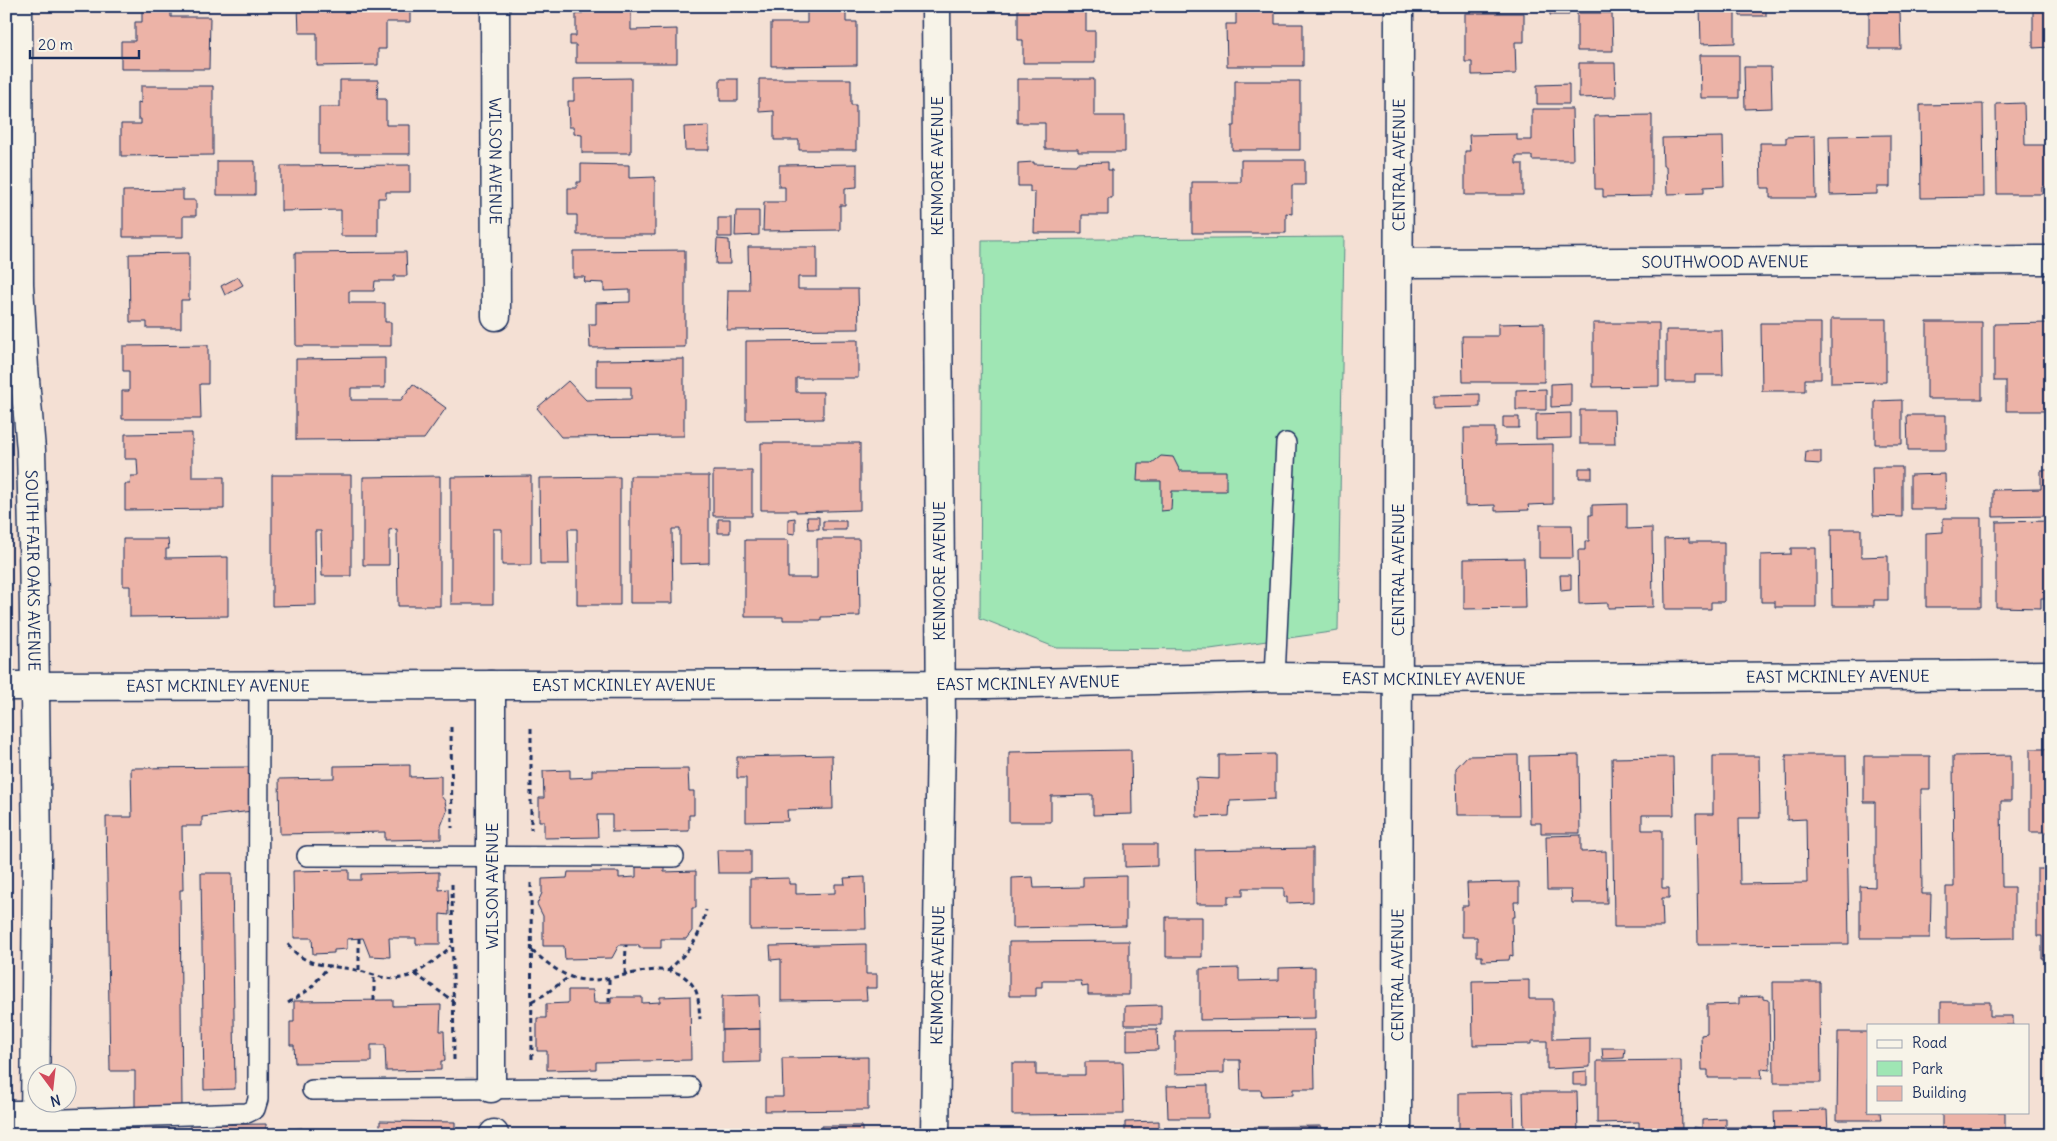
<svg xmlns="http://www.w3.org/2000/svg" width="2057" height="1141" viewBox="0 0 2057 1141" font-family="Delius,sans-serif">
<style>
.green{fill:#9fe6b4;stroke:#5d8a89}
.building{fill:#ecb3a7;stroke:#1b2f5e}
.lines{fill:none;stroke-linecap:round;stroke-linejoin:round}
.service-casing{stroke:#1b2f5e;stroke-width:22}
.minor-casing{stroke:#1b2f5e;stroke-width:31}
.secondary-casing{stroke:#1b2f5e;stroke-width:31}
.path{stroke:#1b2f5e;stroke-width:3;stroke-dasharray:5 4;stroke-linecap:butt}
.service{stroke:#f7f3e8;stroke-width:19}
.minor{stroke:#f7f3e8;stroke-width:28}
.secondary{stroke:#f7f3e8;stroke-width:28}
.labels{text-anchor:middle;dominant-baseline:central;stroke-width:4;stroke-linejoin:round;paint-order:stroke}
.street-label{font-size:16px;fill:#1b2f5e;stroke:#f7f3e8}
</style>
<rect width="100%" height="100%" fill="#f4e0d4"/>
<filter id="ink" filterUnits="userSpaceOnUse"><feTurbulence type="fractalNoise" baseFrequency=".02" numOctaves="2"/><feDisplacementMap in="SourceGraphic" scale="10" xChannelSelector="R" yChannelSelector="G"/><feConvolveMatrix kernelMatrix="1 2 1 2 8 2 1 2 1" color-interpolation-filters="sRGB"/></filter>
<g filter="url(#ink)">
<path class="green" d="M1344 237 1338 631 1210 649 1057 648 980 618 982 240Z"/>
<path class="building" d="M142 6H171V17H210L209 69H121V41H135V22H142Z
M298 6H410V22H386V49H378V65L317 66V33H299Z
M582 6H631V30L677 29V63H576V45H570V36H576V14H582Z
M807 6H846V22H857V65L771 66V23H807Z
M1018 6H1086V31H1095V63H1023V40H1018Z
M1236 6H1275V24H1303V66H1227L1226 24H1236Z
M1550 6H1569V15H1550Z
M1735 6V43L1701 44 1700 7Z
M1739 6H1766V16H1740Z
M1869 11H1900L1901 49H1869Z
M2033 11H2051V47L2033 48Z
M1465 13H1524V42H1515L1516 74 1472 75V62H1465Z
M1577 13H1612L1613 51H1577Z
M1700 55H1739V98H1701Z
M1579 63H1615L1616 97 1579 98Z
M1744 67H1771L1772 108 1745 109Z
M631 78V153H582V135L574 134V127H569L568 101H574V79Z
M720 79H738V101H720Z
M759 79H851V105H856V150H799V140H774V111L759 112Z
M1017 79H1094V116H1125V152H1078V149H1045V123H1017Z
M340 80H378L377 99H386V125H410V154H319V107H340Z
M1235 81H1300V150H1232V126H1235Z
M1569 84V104H1537V85Z
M141 86H213V155L121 156V124H141V119H138V102L141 103Z
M2024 103 2025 145H2051V187H2042V194H1997L1996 104Z
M1983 104 1984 197 1921 198 1920 105Z
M1532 109H1572L1573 160H1532V156H1516V164H1523V195H1465V151H1470L1469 135 1517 134V140H1532Z
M1652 115V196L1603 197V189H1595L1594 116Z
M709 126V150H685L684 127Z
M1890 135V187H1877V194L1830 195 1829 136Z
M1815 136 1816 198H1770V188H1761L1760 143H1786V137Z
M1723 137 1724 186 1704 187V193L1667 194 1666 166H1663L1662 138Z
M1241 160H1305V185H1292V214L1286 213V233H1192V182H1241Z
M217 161H255V195H217Z
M1034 162V164L1076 165 1077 163 1108 162V170H1112V198H1108V215H1082V233H1034L1035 192H1030V186H1018V163Z
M581 164 629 165V178L655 177V235H577V215H568V188H577V182H581Z
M857 164V187L845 188V205H840V230L763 231 764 202H785V187H779V165Z
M410 165V192H386V198H378V236H341V210L281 211V166Z
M183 190V200H196V216H183V237H123V191Z
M736 211H759V235L735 236Z
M718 218H732V237H718Z
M717 239 729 240 730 264H716Z
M748 247H817V277H798V289H858L859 329 727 330 728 290H749Z
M685 250V347L590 348 589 324H596V303L630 302V290L604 291V283L584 282 585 277H573V251Z
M406 252 407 276H394V281H375L374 291H349V303H385V322H391V346H296L295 253Z
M189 253V300H181V328H147V322H130L129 254Z
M238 277 243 285 225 295 221 286Z
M1831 319H1886V382L1831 383Z
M1927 322H1982V399H1927Z
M1544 323V382H1463L1462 336H1498V324Z
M1593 323H1659V386L1593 387Z
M1761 323H1821V379H1805V391H1762Z
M2051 323V411H2006V381H1994V324Z
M1666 330H1722L1723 375H1695V382H1666Z
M858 340V378H796V392H823V419L746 420V341Z
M208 345V384H200L201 419H122V391H129V371H123V346Z
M385 358V388H351V400H401L413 384 446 408 424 439 296 440V359Z
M684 359V436L561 437 537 408 568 381 586 400 631 399V387H596V360Z
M1571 383V406L1551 407V384Z
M1546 389V410H1516V390Z
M1480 394V407L1433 408V395Z
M1902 400V444H1875V401Z
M1580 410H1614L1615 444H1580Z
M1571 413V438L1536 439V414Z
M1907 415H1946V450H1908Z
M1503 417H1519V428H1503Z
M2047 423H2051V446H2048Z
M1464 428H1495V445L1553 444V504L1528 505 1529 510 1495 511V505L1465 506Z
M192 433V477H224V509L125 510V484H130L131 476H138L137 459H125V434Z
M761 443H860V510L796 512V510H761Z
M1806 451H1821V464L1805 463Z
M1161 456 1173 457 1180 471H1226V491H1172L1171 510 1161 511V481H1137L1138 463H1152Z
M1872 467H1902V517L1873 516Z
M1579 468H1592V478H1579Z
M2041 470H2051V516L1993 517V490L2041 489Z
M713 471H752V516H713Z
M1945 474 1946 509H1910V475Z
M272 475H351V576H322L321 531H315L316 605 272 606Z
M440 476V606H398L397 529 389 530V565H363V477Z
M531 476V565H502V529H493V604H451V477Z
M630 476H709V563L680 564V529H672L673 603H630Z
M620 477V605H577V529H568L569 564H540L539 478Z
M1627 504V529L1652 528 1653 607 1608 608V603L1579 604 1578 550H1585V541H1589V515H1592V505Z
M807 517H819V529H808Z
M795 518V534L788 533V519Z
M1943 518H1981V607H1926V533L1943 532Z
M718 519H730V533H718Z
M823 521H846V530H823Z
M2051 521V598H2041V608L1996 607V522Z
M1539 525H1572L1573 558H1539Z
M1831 529H1861V557L1888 556V600H1874V606H1832Z
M1689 538V542H1724V602H1711V609H1665L1664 539Z
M123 539H168L169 549H166V558L228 557V616L130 617V586H123Z
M817 539H859L860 616 821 617V620H783V617H745V540H788V578H817Z
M1791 548H1816V607H1775V602H1761V555L1791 554Z
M1524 558 1525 608 1464 609V559Z
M1560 575H1571V590L1561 591Z
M2030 749H2051V832H2030Z
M1131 750 1132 814 1093 815V795L1051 796V822H1009V752Z
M1275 754V799L1230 801 1229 816 1197 817 1196 778 1219 779V755Z
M832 755 833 809 787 810 788 821 746 822V778H737V757Z
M1518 755 1519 815H1457L1456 768 1467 756Z
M1579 755 1580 833H1541V823H1530L1529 756Z
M1786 755H1846L1849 944 1698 945 1696 814H1713V756H1759L1760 818H1739L1740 884 1807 883 1806 819 1787 820Z
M2011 755V801H2001L2002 887H2014V938L1946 939V887H1954L1953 756Z
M1864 756H1930V789H1921L1922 894H1931L1930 938H1860V886L1875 887V802H1864Z
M1673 757 1674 815H1642V830H1662V888H1669V898H1662L1663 927H1614L1612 758Z
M410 765V777L441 776V796L445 801 447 811 441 826V839L385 840V832L280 834 279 779 334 778V766Z
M252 767V811L202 817V826H182L183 890H180L182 1108 135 1109V1071H110L106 817H132L131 768Z
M688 769 689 791H694V815H689V831L612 832V815H597L598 837 544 838V821H539V798H544L543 771 570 770V778L592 777V770Z
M1581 835V852L1606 851 1607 903H1572L1571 890H1547L1546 836Z
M1125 844H1157V866L1125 867Z
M1313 848V902L1287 903V897H1284V888H1243V896H1228V904H1196L1195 850Z
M717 850H751V873H718Z
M636 866H664V872L696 871V908H692V931L686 939H661V948H639V945H619L612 958 565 959 564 946H543V916L537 904 542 893V879L567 878 568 872H619V878L636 877Z
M2037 869H2051V959H2042V936H2037Z
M349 870V880H361V874L439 872V890L448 889 449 915 440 914V944H416V938H389L390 957 370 956 363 938 347 939V949L334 950V953L313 954 312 938H294L293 871Z
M201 873H232L235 1089 204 1090Z
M1126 876V926L1012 928V878L1033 877 1034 888 1083 887V877Z
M865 877 866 929 750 930V879L789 878V884H796V894L835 893V884H845L844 878Z
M1519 882V902H1514L1515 917H1512L1513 956 1510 955 1509 960 1482 961V956H1477V937H1462V906H1468L1467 883Z
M1166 917H1202V957H1166Z
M1129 941V995H1088V986L1082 987 1081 981H1042V987H1036V996H1009V942Z
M866 944V974H877V988H866L867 1000 781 1001V959L771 960 770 946Z
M1315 967V1018L1200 1020V969L1239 968V981L1279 980V968Z
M1529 980V999H1553V1039L1590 1038V1067L1547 1069V1041H1531V1044L1473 1045 1472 981Z
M1773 982H1820L1821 1083H1774Z
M568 990H593L594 1003H611V997H642V1003L660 1002V997L690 996 691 1060 596 1062V1069L547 1070V1051H537V1018H546V1004L568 1003Z
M759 995 760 1029 722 1030V996Z
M1763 996V999L1769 1000 1770 1070 1761 1069 1762 1078H1708V1070H1702L1701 1035 1707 1034V1005L1739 1004V997Z
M393 1000V1006L441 1005 440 1031H444L445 1061H441V1070L386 1071 385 1045H371V1062L295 1063 294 1045H290V1022H294V1001Z
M1941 1002H1990V1016H2013V1025H1941Z
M1161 1005V1025H1125V1006Z
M760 1029V1062L722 1063V1030Z
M1127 1029H1157L1158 1050 1127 1051Z
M1314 1030 1315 1089H1293V1095L1262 1096 1261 1090H1241L1240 1060H1224V1073L1175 1074V1031Z
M1838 1032H1868V1112H1880L1881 1120H1837Z
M1602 1048H1625L1624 1058 1603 1059Z
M868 1057V1110L765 1111V1097H783L782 1058Z
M1681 1060 1682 1135H1639V1122L1597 1123V1061Z
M1085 1062H1123L1124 1114 1012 1115V1063H1036V1075H1085Z
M1587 1071V1085H1573V1072Z
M1208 1085V1118H1168L1167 1086Z
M1513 1092 1514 1135H1459V1093Z
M1523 1092H1577L1578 1135H1524Z
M1827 1110 1828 1135H1775L1774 1111Z
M1942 1112H2005V1135H1942Z
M1726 1119V1127H1752V1135H1694V1127L1702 1128V1120Z
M380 1121 455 1122V1135H380Z
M1159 1121V1135H1125V1122Z
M266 1124V1135H190V1125Z
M822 1126H862V1135H822Z
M1321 1126V1135H1255L1254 1127Z
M302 1128 303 1135H288V1129Z"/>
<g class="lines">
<g class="service-casing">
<path id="service" d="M1275 677 1286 443
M307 856 674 857
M312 1090 690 1087
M35 1120 247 1113 255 1109 258 1099 259 685"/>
</g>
<g class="minor-casing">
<g id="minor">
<path id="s1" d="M495 6 496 316"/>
<path id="s2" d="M1399 263 2051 260"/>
<path d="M491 685V1088"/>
<path id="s3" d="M6 686 988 684 1275 677 1396 679 2051 675"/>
<path d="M6 1115H35"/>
<path d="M494 1135V1134"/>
<path id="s4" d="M935 1135 941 730 936 6"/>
<path id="s5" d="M1397 1135 1399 6"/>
</g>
</g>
<g class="secondary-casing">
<g id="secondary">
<path id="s6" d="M18 6 19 284 24 368 31 450 33 533 37 855 35 1135"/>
</g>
</g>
<path class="path" d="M451 727 452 828
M531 728V830
M531 883 532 1060
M452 884 454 1060
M288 944C306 970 333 964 360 971 373 974 387 981 401 978 420 975 437 958 452 946
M532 951C548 963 563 978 584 980 617 984 673 950 695 989 699 996 699 1010 700 1019
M359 970V938
M668 971C690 949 699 941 706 910
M415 974 453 1001
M625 974 626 945
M609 979V1003
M374 1001V976
M532 1001 544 995 569 977
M288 1003 310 989 328 967"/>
<use href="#service" class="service"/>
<use href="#minor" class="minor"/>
<use href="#secondary" class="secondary"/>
</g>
</g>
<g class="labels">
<g class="street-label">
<text stroke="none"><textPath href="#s1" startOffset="155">WILSON AVENUE</textPath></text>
<text transform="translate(937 166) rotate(-90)">KENMORE AVENUE</text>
<text stroke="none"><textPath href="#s5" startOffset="970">CENTRAL AVENUE</textPath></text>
<text stroke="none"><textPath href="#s2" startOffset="326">SOUTHWOOD AVENUE</textPath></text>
<text stroke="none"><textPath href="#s6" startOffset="565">SOUTH FAIR OAKS AVENUE</textPath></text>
<text transform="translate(939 571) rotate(-90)">KENMORE AVENUE</text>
<text stroke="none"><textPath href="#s5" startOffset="565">CENTRAL AVENUE</textPath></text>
<text stroke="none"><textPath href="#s3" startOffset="1832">EAST MCKINLEY AVENUE</textPath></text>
<text stroke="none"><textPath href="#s3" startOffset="1428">EAST MCKINLEY AVENUE</textPath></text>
<text stroke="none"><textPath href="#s3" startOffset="1022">EAST MCKINLEY AVENUE</textPath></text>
<text stroke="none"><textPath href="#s3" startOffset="212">EAST MCKINLEY AVENUE</textPath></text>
<text stroke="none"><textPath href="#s3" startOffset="618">EAST MCKINLEY AVENUE</textPath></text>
<text transform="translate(492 886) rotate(-90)">WILSON AVENUE</text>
<text stroke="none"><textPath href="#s4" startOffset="160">KENMORE AVENUE</textPath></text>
<text stroke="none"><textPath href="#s5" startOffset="160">CENTRAL AVENUE</textPath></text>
</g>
</g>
<rect width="2057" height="1141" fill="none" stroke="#f7f3e8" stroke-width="25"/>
<rect x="12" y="12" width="2032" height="1116" fill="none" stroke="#1b2f5e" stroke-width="2" filter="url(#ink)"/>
<rect x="1867" y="1024" width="162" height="90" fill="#f7f3e8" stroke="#9fa5b1"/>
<rect x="1877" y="1040" width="25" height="8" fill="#f7f3e8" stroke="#9fa5b1"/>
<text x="1912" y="1048" font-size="15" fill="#1b2f5e">Road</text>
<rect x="1877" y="1061" width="25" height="15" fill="#9fe6b4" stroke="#9fa5b1"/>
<text x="1912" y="1074" font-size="15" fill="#1b2f5e">Park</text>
<rect x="1877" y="1086" width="25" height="15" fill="#ecb3a7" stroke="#9fa5b1"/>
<text x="1912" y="1098" font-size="15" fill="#1b2f5e">Building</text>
<g transform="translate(52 1088) rotate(165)"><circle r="24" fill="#f7f3e8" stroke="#9fa5b1"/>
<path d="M0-4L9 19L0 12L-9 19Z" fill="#d1495b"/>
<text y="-8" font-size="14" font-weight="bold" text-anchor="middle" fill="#1b2f5e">N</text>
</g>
<path d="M30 50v8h109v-8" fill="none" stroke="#1b2f5e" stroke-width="2.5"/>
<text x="38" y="50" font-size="15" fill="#1b2f5e" stroke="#f7f3e8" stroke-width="4" paint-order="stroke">20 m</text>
</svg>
